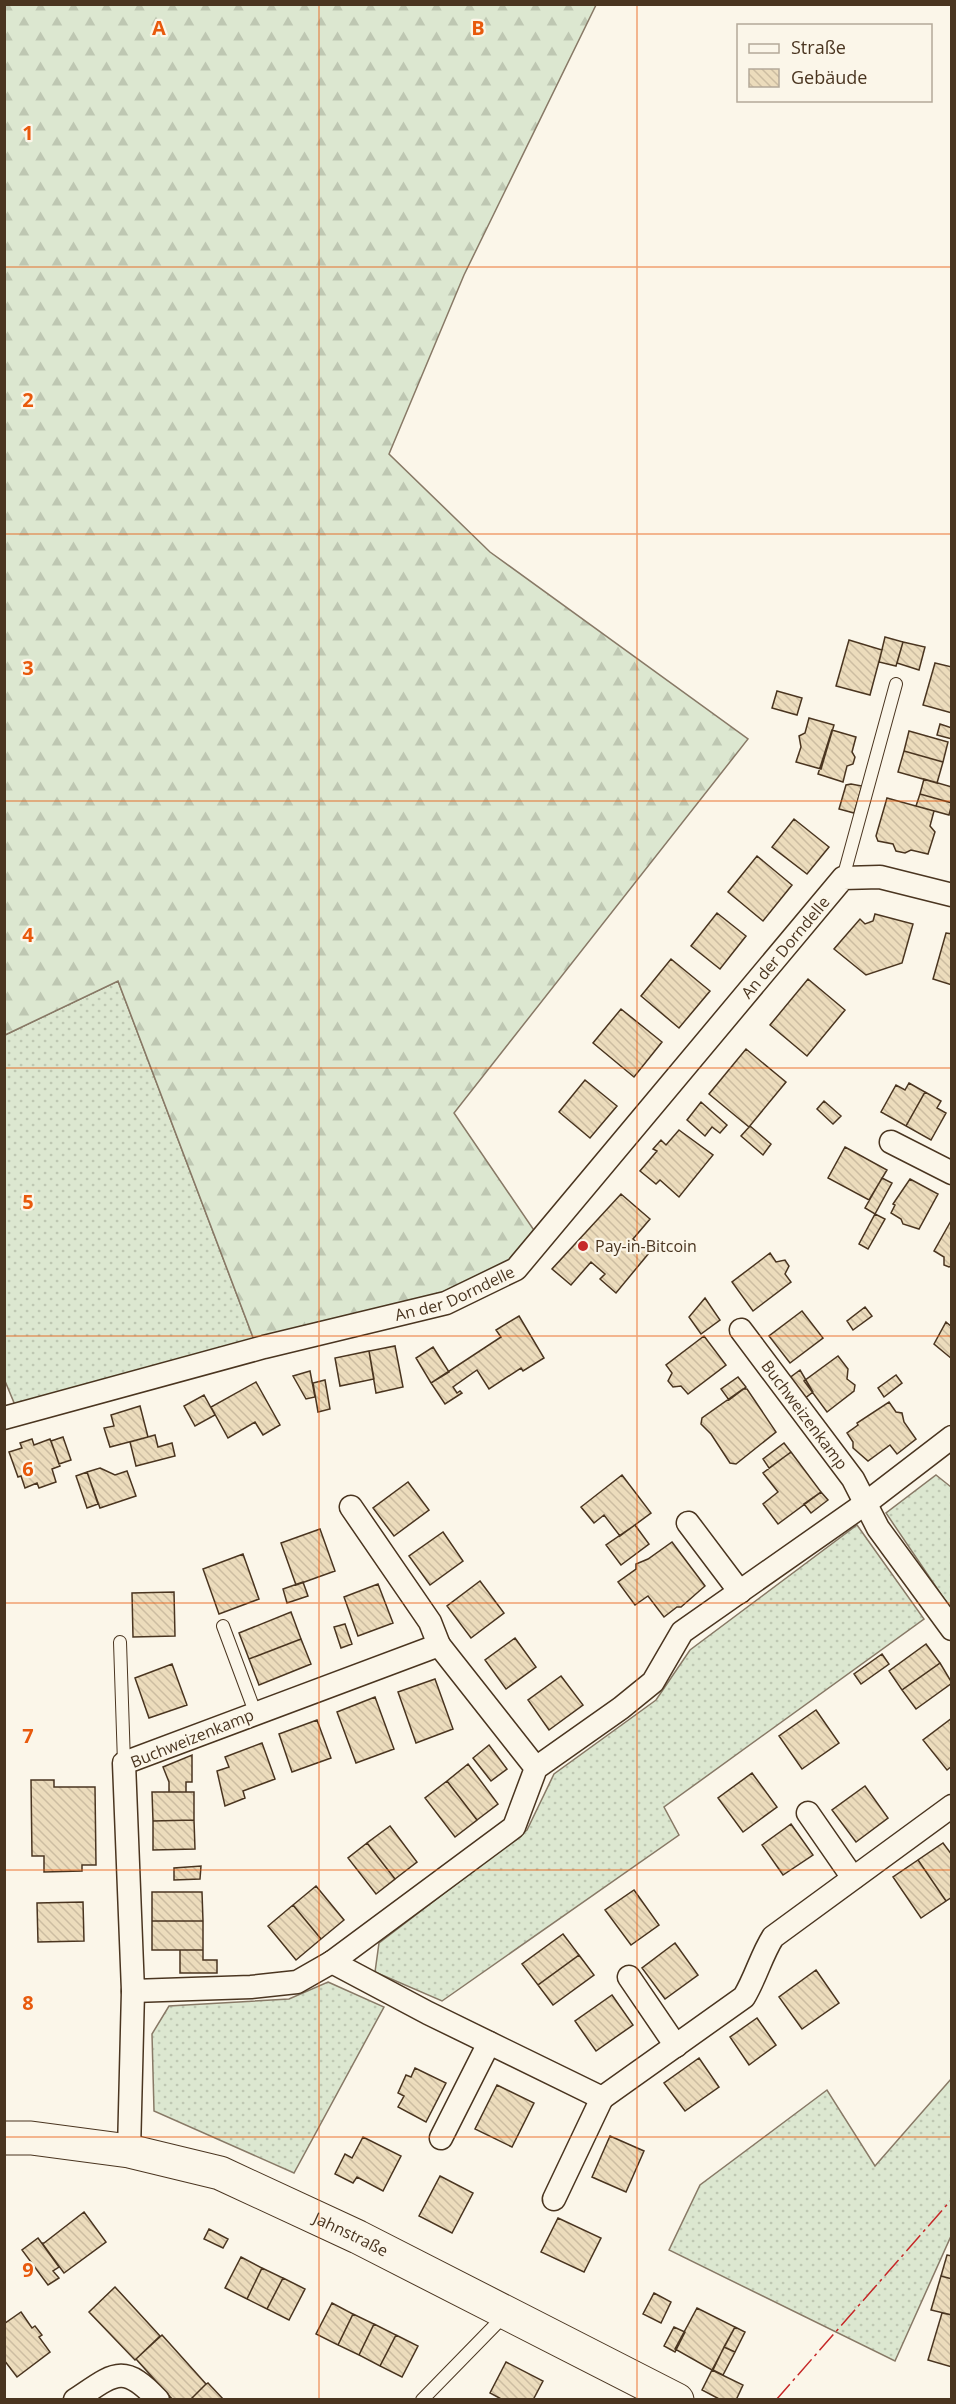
<svg xmlns="http://www.w3.org/2000/svg" width="956" height="2404" viewBox="0 0 956 2404" font-family="'Open Sans',sans-serif">
<style>
.grass{fill:url(#grass-dots);stroke:#887966;stroke-width:1.5}
.forest{fill:url(#forest-firs);stroke:#887966;stroke-width:1.5}
.building{fill:url(#building-back-hatch);stroke:#4a3520;stroke-width:1.5}
.lines{fill:none;stroke-linecap:round;stroke-linejoin:round}
.lane-casing{stroke:#4a3520;stroke-width:14}
.street-casing{stroke:#4a3520;stroke-width:25}
.secondary-casing{stroke:#4a3520;stroke-width:35}
.lane{stroke:#fbf6e9;stroke-width:12}
.street{stroke:#fbf6e9;stroke-width:22}
.secondary{stroke:#fbf6e9;stroke-width:33}
.power{stroke:#c62828;stroke-width:1.5;stroke-dasharray:21 4.5 3 4.5;stroke-linecap:butt}
.grid{fill:none;stroke:#e8590c;stroke-width:1.5;stroke-opacity:0.55}
.poi-dot{fill:#c62828;stroke:#fbf6e9;stroke-width:2}
.labels{text-anchor:middle;dominant-baseline:central;stroke-width:4.5;stroke-linejoin:round;paint-order:stroke}
.street-label{font-size:16px;fill:#4a3520;stroke:#fbf6e9}
.poi-label{font-size:16px;fill:#4a3520;stroke:#fbf6e9;text-anchor:start}
.grid-label{font-size:20px;text-anchor:middle;font-weight:bold;fill:#e8590c;stroke:#fbf6e9;stroke-width:4.5;stroke-linejoin:round;paint-order:stroke}
</style>
<defs>
<pattern id="grass-dots" width="8" height="8" patternUnits="userSpaceOnUse" patternTransform="scale(1.5)"><rect width="8" height="8" fill="#dce7d0"/><path d="M2 2h.1M6 6h.1" fill="none" stroke="#bec7b2" stroke-width="1.8" stroke-linecap="round"/></pattern>
<pattern id="forest-firs" width="22" height="20" patternUnits="userSpaceOnUse" patternTransform="scale(1.5)"><rect width="22" height="20" fill="#dce7d0"/><path d="M5 1l3.5 6h-7zM16 11l3.5 6h-7z" fill="#bec7b2"/></pattern>
<pattern id="building-back-hatch" width="6" height="6" patternUnits="userSpaceOnUse" patternTransform="scale(1.5)"><rect width="6" height="6" fill="#ecdcbc"/><path d="M-1 5l2 2M0 0l6 6M5-1l2 2" fill="none" stroke="#ccbda1"/></pattern>
</defs>
<rect width="100%" height="100%" fill="#fbf6e9"/>
<path class="grass" d="M118 981 254 1340 15 1405 5 1381V1035Z
M936 1475 951 1487V1609L886 1513Z
M857 1525 924 1619 664 1807 679 1835 442 2001 375 1972 379 1943 527 1830 554 1774 656 1700 690 1650Z
M328 1982 384 2007 294 2173 154 2111 152 2034 169 2006 289 1999Z
M951 2079V2236L895 2361 669 2250 700 2185 827 2090 875 2166Z"/>
<path class="forest" d="M5 5H596L464 275 389 454 490 552 748 739 454 1113 540 1239 446 1303 254 1340 118 981 5 1035Z"/>
<path class="building" d="M885 637 903 642 896 666 879 662Z
M849 640 882 650 870 695 836 686Z
M903 642 925 647 919 670 897 663Z
M935 663 952 667V713L923 705Z
M777 691 802 698 797 715 772 708Z
M809 718 834 725 821 769 796 762 801 747 799 736 805 733Z
M940 724 952 728V739L937 735Z
M832 730 856 737 852 752 855 757 853 764 847 766 843 782 818 774Z
M909 731 948 742 943 762 904 751Z
M904 751 943 762 937 783 898 772Z
M924 779 952 787V803L920 794Z
M851 784 862 786 854 813 839 809 846 785Z
M920 794 952 803 949 815 916 806Z
M887 798 934 811 930 826 935 832 928 854 911 850 905 853 896 851 893 844 878 841 876 836Z
M794 819 829 847 807 874 772 847Z
M757 856 792 885 763 921 728 892Z
M717 913 746 936 720 969 691 946Z
M875 914 913 924 902 963 866 975 834 949 860 919 865 924 873 921Z
M946 933 952 934V985L933 979Z
M671 959 710 991 679 1028 641 996Z
M808 979 845 1010 807 1056 770 1025Z
M621 1009 662 1042 634 1077 593 1043Z
M746 1049 786 1082 749 1127 709 1094Z
M585 1080 617 1106 590 1138 559 1112Z
M909 1083 925 1092 906 1126 881 1112 896 1085 905 1090Z
M925 1092 941 1101 937 1108 946 1113 931 1140 906 1126Z
M824 1101 841 1116 833 1124 817 1109Z
M701 1102 727 1125 720 1133 712 1127 705 1136 687 1120Z
M750 1126 771 1144 763 1155 741 1136Z
M679 1130 713 1155 679 1197 660 1180 656 1184 640 1171 657 1151 653 1149 661 1140 666 1145Z
M845 1147 887 1170 869 1200 828 1178Z
M882 1178 892 1183 875 1214 865 1208Z
M910 1179 938 1194 919 1229 903 1224 901 1219 891 1213 895 1205 893 1204Z
M621 1194 650 1219 633 1239 649 1253 616 1293 600 1279 605 1274 591 1262 571 1285 552 1269Z
M875 1214 885 1219 868 1249 859 1244Z
M952 1219V1266L949 1267 944 1265V1257L934 1251Z
M770 1253 776 1262 785 1260 789 1266 785 1274 791 1282 753 1311 732 1282Z
M705 1298 720 1320 701 1334 689 1317Z
M865 1307 872 1316 853 1330 847 1321Z
M802 1311 823 1338 790 1363 769 1336Z
M519 1316 544 1358 523 1371 521 1368 489 1389 477 1370 453 1387 457 1393 460 1391 462 1393 445 1404 431 1383 501 1337 496 1330Z
M946 1322 952 1327V1359L934 1344Z
M704 1336 726 1365 688 1394 681 1386 673 1387 668 1381 672 1373 666 1365Z
M395 1346 403 1387 376 1393 369 1351Z
M433 1347 449 1372 431 1383 416 1358Z
M369 1351 374 1379 340 1386 335 1358Z
M838 1356 848 1369 847 1379 855 1385 854 1391 827 1412 804 1381Z
M800 1370 813 1392 800 1402 784 1382Z
M310 1371 315 1397 306 1399 293 1376Z
M896 1375 902 1383 884 1397 878 1388Z
M738 1377 746 1387 729 1400 721 1389Z
M325 1380 330 1409 318 1412 313 1383Z
M256 1382 280 1425 263 1435 255 1422 228 1438 211 1407Z
M743 1389H747L776 1432 736 1464 730 1463 711 1434 701 1424 702 1418Z
M204 1395 215 1415 195 1426 184 1406Z
M889 1402 896 1412 902 1413 904 1422 916 1439 897 1454 890 1445 868 1461 853 1448V1442L847 1433 858 1425 857 1423Z
M140 1406 148 1437 110 1447 104 1428 114 1426 111 1415Z
M155 1435 158 1447 172 1443 175 1456 136 1466 130 1442Z
M63 1437 71 1460 59 1464 51 1441Z
M32 1439 34 1445 50 1439 60 1466 52 1469 56 1482 39 1488 37 1483 25 1488 21 1476 18 1477 9 1452 22 1448 20 1443Z
M784 1443 791 1452 769 1468 763 1459Z
M791 1452 821 1492 778 1524 763 1504 778 1492 763 1473Z
M100 1468 115 1475 127 1471 136 1496 100 1508 87 1472Z
M87 1472 98 1504 87 1508 76 1476Z
M622 1475 651 1513 620 1536 604 1515 594 1523 581 1507Z
M408 1482 429 1510 394 1536 373 1508Z
M821 1492 828 1500 811 1513 804 1504Z
M635 1525 649 1544 621 1565 606 1545Z
M320 1529 335 1571 296 1585 281 1543Z
M443 1532 463 1561 430 1585 409 1556Z
M672 1542 705 1586 681 1607H677L664 1617 648 1596 635 1605 618 1582 636 1569V1564L648 1559Z
M243 1554 259 1599 219 1614 203 1569Z
M480 1581 504 1613 471 1638 447 1606Z
M303 1582 308 1596 287 1603 283 1589Z
M378 1584 393 1623 358 1636 344 1597Z
M174 1592 175 1636 133 1637 132 1593Z
M291 1612 301 1639 249 1659 239 1633Z
M345 1624 352 1644 341 1648 334 1627Z
M515 1638 536 1667 506 1689 485 1660Z
M301 1639 311 1664 259 1685 249 1659Z
M926 1644 940 1663 902 1690 889 1671Z
M882 1654 889 1664 861 1684 854 1674Z
M940 1663 952 1683 916 1709 902 1690Z
M172 1664 187 1705 149 1718 135 1678Z
M561 1676 583 1705 549 1730 528 1700Z
M435 1679 453 1729 416 1743 398 1692Z
M375 1697 394 1749 356 1763 337 1712Z
M816 1710 839 1743 802 1769 779 1736Z
M952 1718V1766L947 1770 923 1740Z
M317 1720 331 1758 292 1772 279 1734Z
M262 1743 275 1779 243 1791 245 1798 225 1806 217 1771 229 1767 225 1757Z
M489 1745 507 1769 491 1781 473 1758Z
M192 1755V1782H186V1792H169V1782L163 1767Z
M468 1764 498 1804 477 1820 447 1781Z
M752 1773 777 1807 743 1832 718 1798Z
M31 1780H54V1787H95L96 1865H82V1871L44 1872V1856H32Z
M447 1781 477 1820 455 1837 425 1798Z
M865 1786 888 1818 856 1842 832 1810Z
M152 1792H194V1820L153 1821Z
M194 1820 195 1849 153 1850V1821Z
M791 1824 813 1855 783 1875 762 1845Z
M390 1826 417 1862 395 1879 367 1843Z
M367 1843 395 1879 376 1894 348 1858Z
M943 1843 952 1855V1897L946 1901 918 1860Z
M918 1860 946 1901 921 1918 893 1877Z
M201 1866 200 1879 174 1880V1868Z
M316 1886 344 1920 321 1939 293 1905Z
M634 1890 659 1925 631 1945 605 1910Z
M152 1892H202L203 1921H152Z
M83 1902 84 1941 38 1942 37 1903Z
M293 1905 321 1939 296 1960 268 1926Z
M152 1921H203V1950H152Z
M563 1934 579 1955 538 1985 522 1964Z
M675 1943 698 1975 665 1999 642 1968Z
M180 1950H203V1960H217V1973H180Z
M579 1955 594 1975 553 2005 538 1985Z
M816 1970 839 2003 802 2029 779 1997Z
M612 1995 633 2025 596 2051 575 2021Z
M757 2018 776 2045 749 2065 730 2037Z
M699 2058 719 2087 685 2111 664 2083Z
M415 2068 446 2083 426 2122 398 2107 404 2096 398 2093 406 2075 411 2077Z
M497 2085 534 2103 512 2147 475 2129Z
M610 2136 644 2151 626 2192 592 2177Z
M363 2137 401 2156 383 2191 357 2177 353 2183 335 2174 345 2154 352 2158Z
M440 2176 473 2193 452 2233 419 2216Z
M84 2212 106 2242 64 2273 42 2243H44Z
M558 2218 601 2238 584 2272 541 2252Z
M209 2229 228 2239 223 2248 204 2239Z
M38 2238 59 2267 53 2271 59 2278 48 2285 22 2250Z
M947 2255 952 2256V2279L941 2276Z
M241 2257 262 2268 247 2299 225 2288Z
M262 2268 283 2278 267 2309 247 2299Z
M941 2276 952 2279V2315L931 2310Z
M283 2278 305 2289 289 2320 267 2309Z
M115 2287 160 2336 135 2360 89 2312Z
M654 2293 671 2302 661 2323 643 2314Z
M332 2303 353 2314 338 2345 316 2334Z
M697 2308 735 2327 712 2370 675 2349Z
M21 2312 32 2328 35 2326 42 2335 39 2337 50 2352 17 2377 4 2360V2324Z
M942 2313 952 2315V2367L928 2360Z
M353 2314 374 2324 359 2355 338 2345Z
M374 2324 396 2335 380 2366 359 2355Z
M674 2327 685 2332 675 2352 664 2346Z
M735 2327 745 2332 735 2352 724 2347Z
M162 2335 206 2384 190 2400H173L136 2359Z
M396 2335 418 2346 402 2377 380 2366Z
M724 2347 735 2352 723 2375 713 2370Z
M506 2362 543 2381 533 2400H503L490 2393Z
M712 2370 743 2385 736 2400H721L702 2390Z
M208 2383 224 2400H190L206 2384Z"/>
<g class="lines">
<g class="lane-casing">
<path id="lane" d="M843 878 896 684
M223 1626 255 1712
M120 1642 124 1763
M422 2400 505 2315"/>
</g>
<g class="street-casing">
<g id="street">
<path d="M891 1142 952 1173"/>
<path id="s1" d="M741 1330 853 1479 878 1528 952 1629"/>
<path id="s2" d="M4 1418 264 1347 446 1303 516 1269 843 878 880 877 952 895"/>
<path d="M351 1507 430 1622 439 1645"/>
<path d="M688 1523 740 1592"/>
<path d="M536 1768 439 1645 124 1763 133 1991 251 1987 297 1982 332 1962 514 1827 536 1768 621 1708 653 1682 682 1632 866 1503 952 1437"/>
<path d="M808 1813 853 1878"/>
<path d="M332 1962 428 2013 602 2098 744 1997C756 1977 761 1956 773 1937L952 1806"/>
<path d="M629 1977 676 2046"/>
<path d="M441 2138 489 2043"/>
<path d="M129 2151 133 1991"/>
<path d="M554 2199 602 2098"/>
<path d="M75 2400C114 2374 123 2362 158 2400"/>
</g>
</g>
<g class="secondary-casing">
<g id="secondary">
<path id="s3" d="M4 2138H31L129 2151 220 2173 358 2237 677 2400"/>
</g>
</g>
<use href="#lane" class="lane"/>
<use href="#street" class="street"/>
<use href="#secondary" class="secondary"/>
<path class="power" d="M776 2400 952 2199"/>
</g>
<path class="grid" d="M319 4V2400M637 4V2400M4 267H952M4 534H952M4 801H952M4 1068H952M4 1336H952M4 1603H952M4 1870H952M4 2137H952"/>
<circle class="poi-dot" cx="583" cy="1246" r="6"/>
<g class="labels">
<g class="street-label">
<text stroke="none"><textPath href="#s2" startOffset="954">An der Dorndelle</textPath></text>
<text stroke="none"><textPath href="#s2" startOffset="468">An der Dorndelle</textPath></text>
<text stroke="none"><textPath href="#s1" startOffset="106">Buchweizenkamp</textPath></text>
<text transform="translate(192 1738) rotate(-22)">Buchweizenkamp</text>
<text stroke="none"><textPath href="#s3" startOffset="364">Jahnstraße</textPath></text>
</g>
<g class="poi-label">
<text x="595" y="1246">Pay-in-Bitcoin</text>
</g>
</g>
<g class="grid-label">
<text x="159" y="35">A</text>
<text x="478" y="35">B</text>
<text x="28" y="140">1</text>
<text x="28" y="407">2</text>
<text x="28" y="675">3</text>
<text x="28" y="942">4</text>
<text x="28" y="1209">5</text>
<text x="28" y="1476">6</text>
<text x="28" y="1743">7</text>
<text x="28" y="2010">8</text>
<text x="28" y="2277">9</text>
</g>
<rect width="956" height="2404" fill="none" stroke="#4a3520" stroke-width="12"/>
<rect x="737" y="24" width="195" height="78" fill="#fbf6e9" stroke="#b4a999" stroke-width="1.5"/>
<rect x="749" y="44" width="30" height="9" fill="#fbf6e9" stroke="#b4a999" stroke-width="1.5"/>
<text x="791" y="54" font-size="18" fill="#4a3520">Straße</text>
<rect x="749" y="69" width="30" height="18" fill="url(#building-back-hatch)" stroke="#b4a999" stroke-width="1.5"/>
<text x="791" y="84" font-size="18" fill="#4a3520">Gebäude</text>
</svg>
